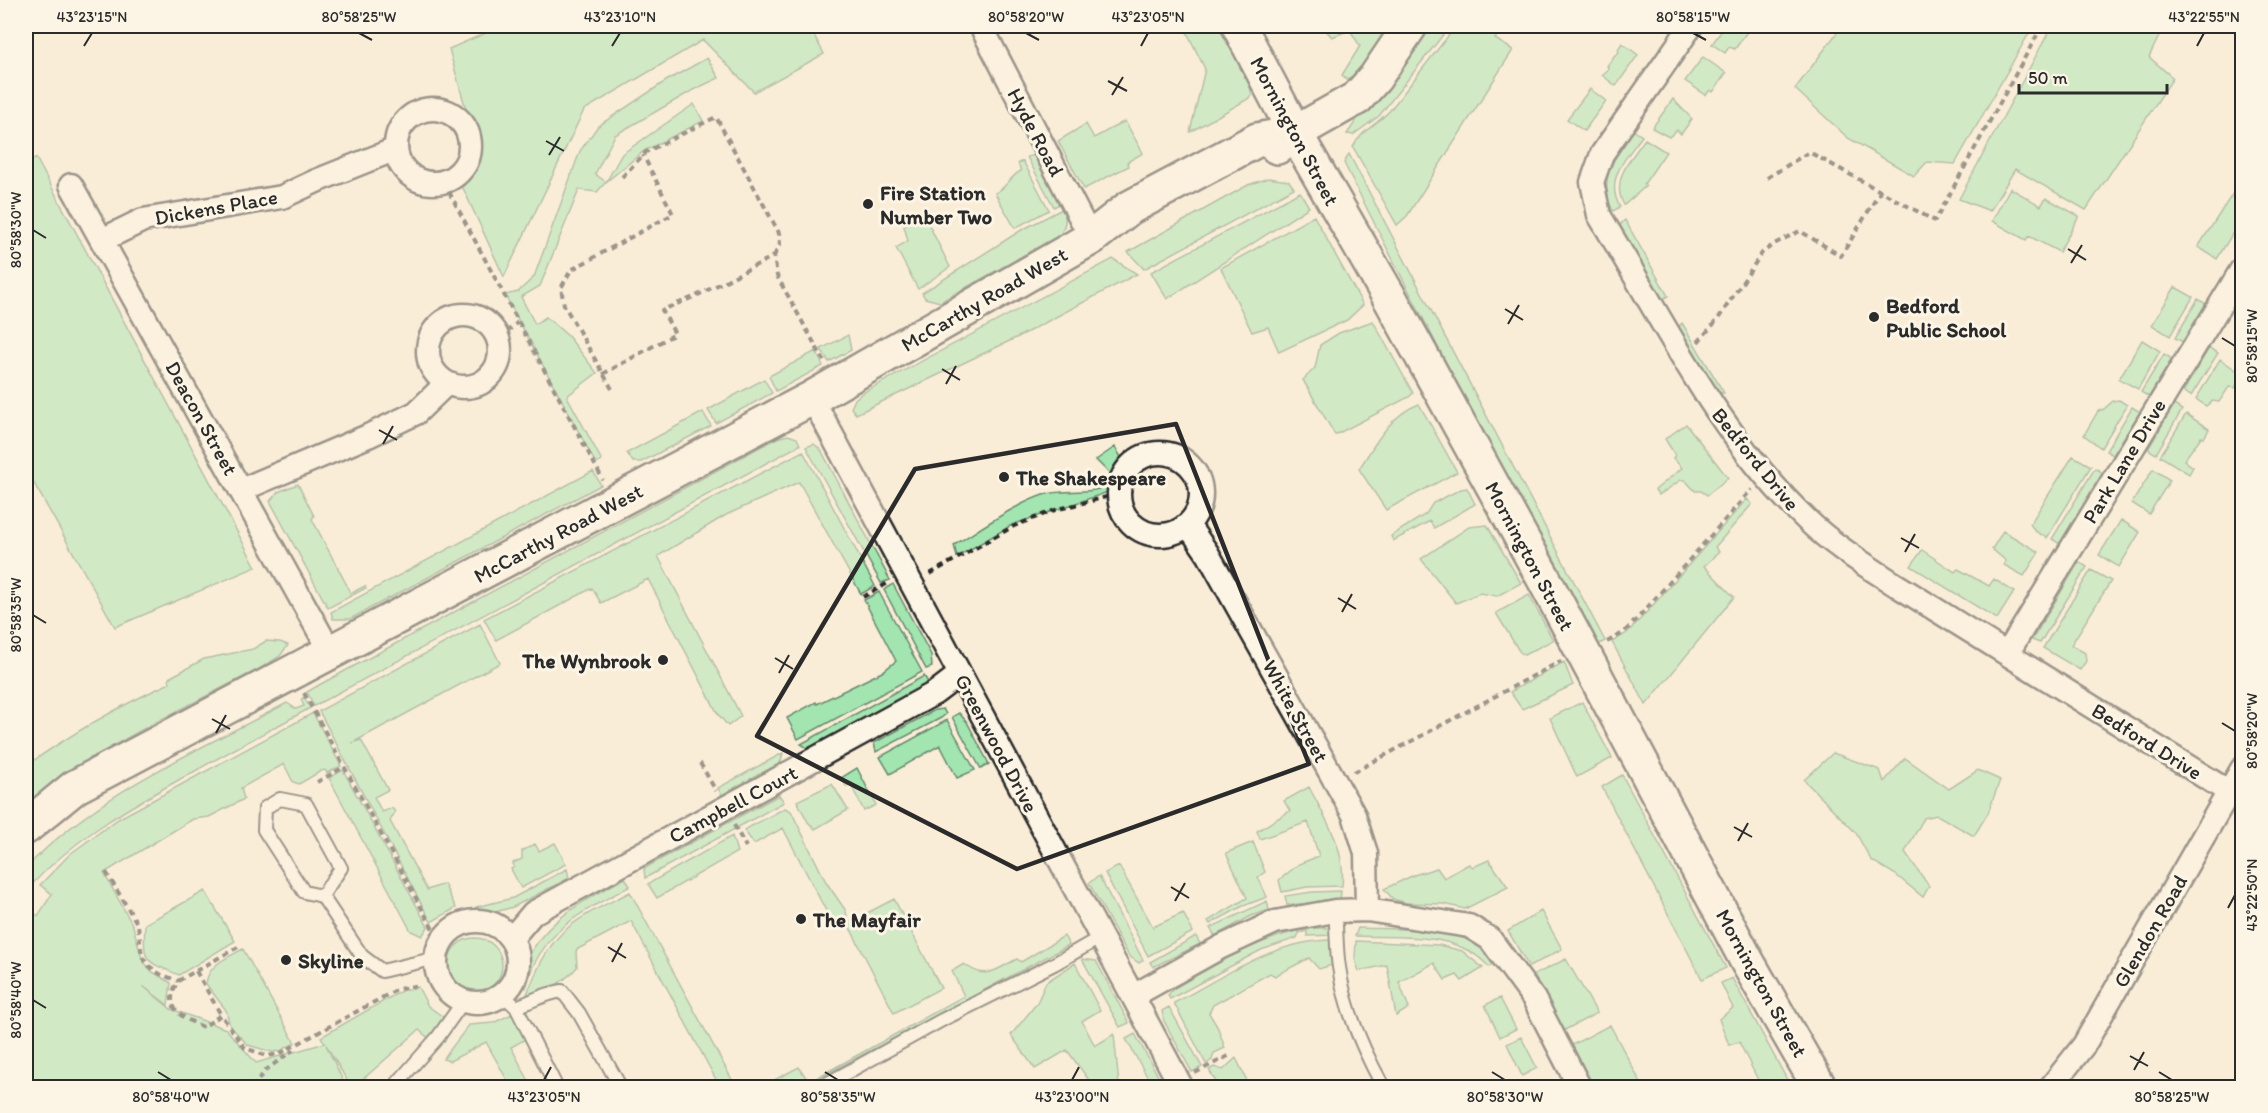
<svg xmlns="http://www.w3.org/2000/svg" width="2268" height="1113" viewBox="0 0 2268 1113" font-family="Itim,sans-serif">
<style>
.green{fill:#a3e5b0;stroke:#67886e;stroke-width:1.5}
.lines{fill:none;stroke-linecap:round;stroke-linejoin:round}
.lane-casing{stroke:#2b2b2b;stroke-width:16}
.street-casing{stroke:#2b2b2b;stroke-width:27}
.secondary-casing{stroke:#2b2b2b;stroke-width:38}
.path{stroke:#2b2b2b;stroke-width:4;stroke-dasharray:6 4.5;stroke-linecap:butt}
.lane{stroke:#fcf5e5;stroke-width:12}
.street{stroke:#fcf5e5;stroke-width:22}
.secondary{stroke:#fcf5e5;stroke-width:33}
.marked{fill:none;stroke:#2b2b2b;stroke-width:4.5;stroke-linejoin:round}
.ticks{fill:none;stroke:#2b2b2b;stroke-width:2}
.poi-dot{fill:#2b2b2b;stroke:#fcf5e5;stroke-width:2}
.labels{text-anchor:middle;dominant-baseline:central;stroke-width:6;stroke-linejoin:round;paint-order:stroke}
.street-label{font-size:21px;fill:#2b2b2b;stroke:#fcf5e5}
.poi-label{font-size:21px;font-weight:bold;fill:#2b2b2b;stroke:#fcf5e5;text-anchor:start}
.neatline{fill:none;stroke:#2b2b2b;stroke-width:2}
.ticks-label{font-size:15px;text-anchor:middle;fill:#2b2b2b}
</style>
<rect width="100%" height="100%" fill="#faedd8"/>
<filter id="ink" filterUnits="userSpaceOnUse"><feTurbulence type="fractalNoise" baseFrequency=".0167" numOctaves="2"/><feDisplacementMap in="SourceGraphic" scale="12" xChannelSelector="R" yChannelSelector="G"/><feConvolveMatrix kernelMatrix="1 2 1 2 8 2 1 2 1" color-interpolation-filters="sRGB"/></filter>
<g filter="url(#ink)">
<path class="green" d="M485 26H809L824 54 754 92 703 40 584 110 504 277 463 188 479 156 449 49 486 33Z
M1184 26H1220L1243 67 1252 94 1248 99 1190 132 1205 69Z
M1322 26H1393L1361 70 1346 80 1342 75 1360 46 1350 30 1332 37Z
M1421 26H1450L1379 116 1353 135 1347 134Z
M1456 26H1503L1495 39 1513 50 1407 216 1397 225 1353 147C1360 131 1380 123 1391 109Z
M1725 26H1751L1735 49 1729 47 1725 53 1712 44Z
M1842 26H2033L1955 164 1927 162 1914 176 1848 138 1795 89Z
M2052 26H2164L2149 57 2173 78 2086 210 2015 169 1990 211 1959 199Z
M1622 43 1638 55 1616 86 1602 75 1609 69 1607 66 1614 56 1619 52 1618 49Z
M1703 57 1726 73 1713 92 1710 90 1706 95 1685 81Z
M707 58 719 78 695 89 615 135 595 174 606 182 622 154 694 104 703 121 644 151 606 182 597 192 579 190 540 286 521 297 535 324 546 317 568 336 597 373 567 396 602 461 596 464 505 295 518 292 534 277 580 151 598 126 666 81Z
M1590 89 1606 101 1584 131 1567 119Z
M1673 99 1692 119 1681 134 1677 130 1669 137 1652 128Z
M1125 121 1143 153 1127 162 1129 166 1084 189 1058 141 1086 124 1094 138Z
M1633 130 1642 136C1626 158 1604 179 1620 207L1613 211C1596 179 1616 156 1633 130Z
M1645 139 1666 152 1644 184 1646 186 1624 205C1610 180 1631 159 1645 139Z
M1349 154 1605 641 1596 646C1510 486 1425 325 1344 163Z
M1035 155 1061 203 1054 207 1027 157Z
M36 158 256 567 115 627 26 469V164Z
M1023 161 1049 210 1015 228 995 193C1007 188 1010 176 1021 171L1018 163Z
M1268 178 1289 181 1294 188 1144 269 1128 252 1248 185Z
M2237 187 2242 190V218L2217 259 2198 247Z
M2010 188 2041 206 2046 198 2079 216 2059 252 2029 236 2026 240 1992 221Z
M1300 192 1309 207 1167 299 1151 272Z
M1064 208C1066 218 1066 226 1060 235L940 302 925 298 922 293 1020 231Z
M924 215 950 267 918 289 896 248 908 241 904 226Z
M1314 216 1363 305 1347 320 1279 352 1268 327 1252 332 1221 268Z
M1625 220 1668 296 1660 300 1620 225Z
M1113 259 1137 274 1018 337 856 414 851 408 855 399 862 393Z
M2175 287 2193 297 2170 336 2152 325Z
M2198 299 2206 304 2183 342 2175 338Z
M1373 321 1413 393 1409 397 1335 435 1303 380 1315 368 1320 345 1339 333Z
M1682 323 1724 393H1715L1677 329Z
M848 335 851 350 829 362 821 349Z
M2142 340 2160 351 2138 389 2119 379Z
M2209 348 2218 353 2191 396 2183 392Z
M816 351 823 366 776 391 769 376Z
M2164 354 2172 359 2149 397 2141 392Z
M2220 359 2242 374 2235 388 2229 387 2219 402 2212 401 2206 406 2196 399Z
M764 379 772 393 716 423 708 410Z
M2119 400 2127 405 2101 448 2084 435 2098 411 2104 409 2113 401Z
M1419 404 1457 472 1386 510 1359 469C1375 444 1390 415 1419 404Z
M2174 405 2182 410 2156 454 2148 449Z
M2132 407 2140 412 2113 455 2106 451Z
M703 412 711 426 641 462H633L627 453Z
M2186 414 2209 429 2204 438 2201 437 2184 460 2193 467 2189 474 2160 456Z
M1686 424 1728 478 1707 495 1701 491H1695L1685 480H1681L1659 495 1655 490 1682 468 1673 458 1675 455 1665 439Z
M788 435 797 438 800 445 314 706 307 692 319 685 777 438Z
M814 444 821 450 890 580 881 583 806 447Z
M1115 447 1124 462 1118 475 1114 490 1012 525 957 557 954 545C980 529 1014 505 1043 495 1065 488 1091 496 1110 484L1109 473 1096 460Z
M803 451 875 586 861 594 799 482 726 515 658 556 741 716 728 726 718 714 648 579 601 603 592 588 496 640 484 619Z
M2073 456 2091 466 2047 538 2035 531 2030 524Z
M2095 468 2103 473 2060 544 2052 539Z
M2153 469 2170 480 2149 514 2132 503Z
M593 471 601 485 350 619H333L331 612Z
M298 484 314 516 312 519 351 593 365 586 366 588 328 608 270 501 278 492Z
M1467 488 1475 504 1434 528 1430 521 1393 541 1391 536 1426 514 1433 503 1461 489Z
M1747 499 1752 504 1715 547 1719 552 1704 566 1734 597 1646 705 1612 642 1627 633 1646 613Z
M2121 520 2140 532 2119 567 2099 555Z
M1487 525 1521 583 1497 596 1480 593 1456 603 1421 559 1469 527Z
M2003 531 2039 552 2024 576 2004 565 2006 561 1992 549Z
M1922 550 1955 572 1958 569 1989 586 1994 579 2014 592 1997 619 1911 566Z
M2079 562 2087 567 2040 643 2032 640Z
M2091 570 2111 581 2071 645 2085 653 2086 661 2080 670 2043 648Z
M893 584 931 655 932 667 926 669 884 590Z
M879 592 922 672 798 739 787 718 816 702 817 704 882 672 896 661 864 600Z
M1529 595 1553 640 1524 655 1519 651 1496 613Z
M480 624 500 663 352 743 361 740 388 790 374 797 382 812 392 808 395 812 390 821 427 890 444 884 456 908 431 922 319 711Z
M266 641 280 642 288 645 280 656 259 669C182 709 92 750 26 806V766C71 734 119 706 170 683L169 678 204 659 253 649Z
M1564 662 1573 685 1522 709 1510 692Z
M924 676 928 682 923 687 809 749 801 744Z
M304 697 310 708C272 729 234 749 197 770 134 804 74 837 26 891V868C97 793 197 751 287 703L296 709 304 706 301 700Z
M1582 702 1612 758 1577 777 1550 718Z
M943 709 946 714 941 718 876 752 874 743 935 710Z
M313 713 341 766 327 773 325 770 321 771 299 784 293 782 284 764 241 788 244 799 209 817 193 819 104 873 133 926 142 959 151 971 171 983 168 1005 143 986 171 1009 226 1029 256 1063 325 1043 321 1037 401 991 418 987 428 1006 446 1019 432 1041 419 1030 354 1087H351L326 1045 346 1087H26V909L27 907 38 916 52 894 40 885 70 854 118 819Z
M959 713 967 722 989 764 981 769 952 717Z
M947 720 975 770 957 778 940 745 890 774 880 757Z
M783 753 780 765 722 795 718 788Z
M1833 753 1880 770 1884 782 1905 758 1949 789 1978 770 2000 780 1988 813 1974 836 1937 815 1924 818 1905 852 1929 886 1923 897 1896 875 1871 860 1856 833 1804 780Z
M857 768 876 805 864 811 851 785 846 786 841 778Z
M343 770 428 927 422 936 411 931 329 778Z
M1622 775 1726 968 1702 979 1602 787Z
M832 784 848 810 815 829 808 822 797 801Z
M1309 787C1326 820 1346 848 1342 886L1307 887 1282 892 1279 880 1299 864 1319 856 1308 822 1260 839 1257 831 1290 811 1284 801Z
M779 795 784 802 645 878 644 869 652 864Z
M785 808 791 811 826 882 846 911 848 923 894 899 941 988 894 1013 848 924 836 930 783 828 754 844 744 830Z
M732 836 737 852 657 898 648 884Z
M1253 842 1265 872 1258 877 1267 897 1243 906 1210 924 1208 921 1247 898 1226 853Z
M555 843 566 864 521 888 511 869 514 867 513 863 522 859V851L535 844 539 851Z
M1489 860 1508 887 1465 909 1444 904 1406 903 1393 899 1384 889 1414 875 1437 868 1444 878 1469 864 1473 867Z
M1119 866 1153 927 1183 913 1193 932 1148 956 1105 873Z
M567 869 569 878 513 907 481 916 476 907 513 898Z
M1099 876 1143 960 1139 963 1129 956 1089 883Z
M625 878 630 886C590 908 554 923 533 966 530 973 529 981 526 988L520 979C535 924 579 904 625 878Z
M205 891 235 941 179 975C144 960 143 964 145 924Z
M1341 891 1340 901 1287 905 1285 896 1312 892Z
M630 892 736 1087H720L631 921 576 950 577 967C566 981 546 991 530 997L527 994C536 972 545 950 562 933 580 915 608 904 630 892Z
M1267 901 1269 910 1251 916 1215 936 1210 928Z
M1541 911 1562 949 1529 967 1508 931Z
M1314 928H1336V935L1307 936V931L1299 933 1297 938 1261 950 1170 999 1168 995 1173 989C1218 963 1263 935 1314 928Z
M1358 928C1396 930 1475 924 1495 962L1489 967C1457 930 1399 938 1355 936Z
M1064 936 1069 945 802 1087H761L799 1067 809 1082 964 996 952 971 964 964C986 981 995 970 1017 959L1021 962Z
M1196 936 1200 944 1153 967 1150 962Z
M448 965a27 27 0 1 1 54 0a27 27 0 1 1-54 0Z
M1337 940V962L1332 965 1319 969 1309 958 1275 976 1270 973 1213 1005 1209 1013 1218 1028 1225 1048 1214 1053 1212 1060 1206 1064 1174 1003C1225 976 1277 938 1337 940Z
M1356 941 1439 945 1462 951 1483 968 1462 981 1457 975 1445 980 1434 963 1399 982 1409 1008 1396 1016 1387 965 1359 971 1355 959Z
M243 949 295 1043 280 1051 272 1052 248 1045 230 1026 226 1010 206 984C208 964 227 958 243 949Z
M1082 959 1096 961 1129 1023 1120 1027Z
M1566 959 1597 1013 1563 1031 1534 975Z
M1075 963 1100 1010 1082 1021 1095 1046 1114 1034 1119 1085 1091 1083 1067 1050 1035 1069 1011 1035 1037 1003 1046 982Z
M1732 978 1791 1087H1759L1760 1084 1739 1042 1729 1045 1719 1019 1733 1008 1721 983Z
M1500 998 1516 1029 1500 1037 1485 1005Z
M1169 1007 1202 1067 1192 1072 1164 1021 1162 1011Z
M512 1014 526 1039 511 1047 532 1087H511L486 1042 450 1061 443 1059 469 1025 493 1023Z
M1610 1025 1643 1087H1594L1572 1045Z
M1135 1034 1164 1087H1153L1126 1039Z
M1521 1037 1537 1068 1522 1076 1507 1044Z
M1236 1058 1250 1087H1219L1209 1070 1214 1067 1223 1070Z"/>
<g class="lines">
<g class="lane-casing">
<path id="lane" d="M322 896 304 892 264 830 265 808 280 799 306 804 341 868 322 896 362 956 382 971 436 958
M1335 911C1337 930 1336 949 1339 967 1345 1010 1363 1050 1384 1088
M502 994 516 1007 557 1088
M516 1007C533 1001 543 994 562 991L579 1013 621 1088
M393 1088 438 1037 463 1002
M819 1088 942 1020 1054 964 1101 937"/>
</g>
<g class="street-casing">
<path id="street" d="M981 26 1091 238
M1691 26 1602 154 1592 182 1599 215C1663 320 1718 436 1808 521 1833 545 1864 564 1893 583L2229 792
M396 146a37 37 0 1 1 74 0a37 37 0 1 1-74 0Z
M71 185 331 653
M102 240 143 220 282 197 316 181 396 149
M428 351a36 36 0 1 1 72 0a36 36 0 1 1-72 0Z
M812 398 1182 1088
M1119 494a41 41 0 1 1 82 0a41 41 0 1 1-82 0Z
M241 490 368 436 416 413 447 383
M1188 525 1208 554 1354 815 1366 853 1367 910
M2007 654 2242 269
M436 962a41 41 0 1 1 82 0a41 41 0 1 1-82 0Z
M512 938 533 913 935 693 960 674
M1133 996 1221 947 1275 922 1335 911 1367 910 1469 926 1490 939 1534 999 1580 1088
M2050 1088 2084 1045 2242 769"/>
</g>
<g class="secondary-casing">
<path id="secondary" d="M1239 26 1295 133 1391 300 1544 579 1748 963 1820 1088
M1277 147 1295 133 1357 98 1375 78 1410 26
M26 827 75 787 812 398 1091 238 1129 208 1257 140 1295 133"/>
</g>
<path class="path" d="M622 177 646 152 716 117 779 233 780 244 774 256
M1767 178 1809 152 1935 221 2042 26
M449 192 603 480
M499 339 518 322
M1698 342 1718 319 1762 253 1774 244 1800 231 1841 256 1880 192
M603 374 675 334 662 310 696 296 774 256 777 276 824 361
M612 389 564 305 561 288 571 270 673 214 643 155
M930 574 1014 526 1055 510 1118 494
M863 597 888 583
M1607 642 1623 633 1638 618 1752 489
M304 693 440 942
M700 763 716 791
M1354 772 1561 661
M317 782 344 767
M734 825 746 847
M106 872 138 925 142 957 149 966 160 974 178 981
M238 947 178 981C162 1008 181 1017 203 1027L221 1015 245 1048 267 1056 279 1054 398 989 420 985
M196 971 221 1015
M1195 1073 1232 1054
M252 1088 266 1070 293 1050"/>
<use href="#lane" class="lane"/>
<use href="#street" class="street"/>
<use href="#secondary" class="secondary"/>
</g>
</g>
<path d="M0 0H2268V1113H0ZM1176 424 1309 764 1017 869 757 736 915 469Z" fill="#faedd8" fill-opacity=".55" fill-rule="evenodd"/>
<path class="marked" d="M1176 424 1309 764 1017 869 757 736 915 469Z"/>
<path class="ticks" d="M359 33 372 40M1026 33 1039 40M1693 33 1706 40M84 46 92 33M612 46 620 33M1141 46 1148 33M2197 46 2204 33M1108 81 1127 91M1112 95 1123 77M546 141 564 151M549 155 560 137M33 230 46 238M2068 249 2086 260M2071 263 2082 245M1505 309 1523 320M1508 324 1519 305M2222 338 2235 346M942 369 960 380M946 384 956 366M379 430 397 440M383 444 393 426M1901 538 1919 548M1905 552 1915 534M1338 598 1356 609M1342 612 1352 594M33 615 46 623M775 658 793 669M779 673 789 655M212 719 230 729M2222 723 2235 731M216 733 226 715M1734 827 1752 837M1738 841 1748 823M1171 887 1189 898M1175 901 1185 883M2228 908 2235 895M608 947 626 958M612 962 622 943M33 1000 46 1008M2130 1056 2148 1066M2134 1070 2144 1052M158 1072 171 1080M825 1072 838 1080M1492 1072 1505 1080M2159 1072 2172 1080M544 1080 551 1067M1072 1080 1079 1067"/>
<g class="poi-dot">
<circle cx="868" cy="204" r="6"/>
<circle cx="1874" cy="317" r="6"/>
<circle cx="1004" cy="477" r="6"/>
<circle cx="663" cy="660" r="6"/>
<circle cx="801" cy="919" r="6"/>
<circle cx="286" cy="960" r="6"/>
</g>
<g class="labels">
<g class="street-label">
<text transform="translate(1295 131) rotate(62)">Mornington Street</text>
<text transform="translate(1036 132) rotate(62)">Hyde Road</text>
<text transform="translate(216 207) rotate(-10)">Dickens Place</text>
<text transform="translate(984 299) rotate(-30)">McCarthy Road West</text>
<text transform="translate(202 418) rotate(61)">Deacon Street</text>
<text transform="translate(1756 459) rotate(51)">Bedford Drive</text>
<text transform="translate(2124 461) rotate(-59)">Park Lane Drive</text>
<text transform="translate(558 533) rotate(-28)">McCarthy Road West</text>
<text transform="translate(1530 556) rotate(62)">Mornington Street</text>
<text transform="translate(1296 711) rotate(61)">White Street</text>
<text transform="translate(2147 741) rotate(32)">Bedford Drive</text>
<text transform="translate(997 743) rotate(62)">Greenwood Drive</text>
<text transform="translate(733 804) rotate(-28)">Campbell Court</text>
<text transform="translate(2150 931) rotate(-60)">Glendon Road</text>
<text transform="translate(1762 983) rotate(61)">Mornington Street</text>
</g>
<g class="poi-label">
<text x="880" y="192">Fire Station<tspan x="880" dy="24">Number Two</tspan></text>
<text x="1886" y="305">Bedford<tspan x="1886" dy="24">Public School</tspan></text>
<text x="1016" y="477">The Shakespeare</text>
<text x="651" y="660" text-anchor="end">The Wynbrook</text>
<text x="813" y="919">The Mayfair</text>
<text x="298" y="960">Skyline</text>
</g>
</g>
<rect width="2268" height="1113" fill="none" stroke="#fcf5e5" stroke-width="66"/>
<path d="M2019 84v9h148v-9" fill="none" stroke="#2b2b2b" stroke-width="3"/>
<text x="2028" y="84" font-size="18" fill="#2b2b2b" stroke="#fcf5e5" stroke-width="4.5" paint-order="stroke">50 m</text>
<rect x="33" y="33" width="2202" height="1047" class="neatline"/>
<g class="ticks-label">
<text x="92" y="22">43°23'15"N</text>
<text x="359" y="22">80°58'25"W</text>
<text x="620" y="22">43°23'10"N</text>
<text x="1026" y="22">80°58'20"W</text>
<text x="1148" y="22">43°23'05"N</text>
<text x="1693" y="22">80°58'15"W</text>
<text x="2204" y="22">43°22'55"N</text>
<text transform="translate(16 230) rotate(-90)" y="5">80°58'30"W</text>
<text transform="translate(2252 346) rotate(-90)" y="5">80°58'15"W</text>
<text transform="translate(16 615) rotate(-90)" y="5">80°58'35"W</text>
<text transform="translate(2252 731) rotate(-90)" y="5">80°58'20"W</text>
<text transform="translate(2252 895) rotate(-90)" y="5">43°22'50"N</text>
<text transform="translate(16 1000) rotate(-90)" y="5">80°58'40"W</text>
<text x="171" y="1102">80°58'40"W</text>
<text x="544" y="1102">43°23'05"N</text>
<text x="838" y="1102">80°58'35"W</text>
<text x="1072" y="1102">43°23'00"N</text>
<text x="1505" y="1102">80°58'30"W</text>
<text x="2172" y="1102">80°58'25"W</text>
</g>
</svg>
